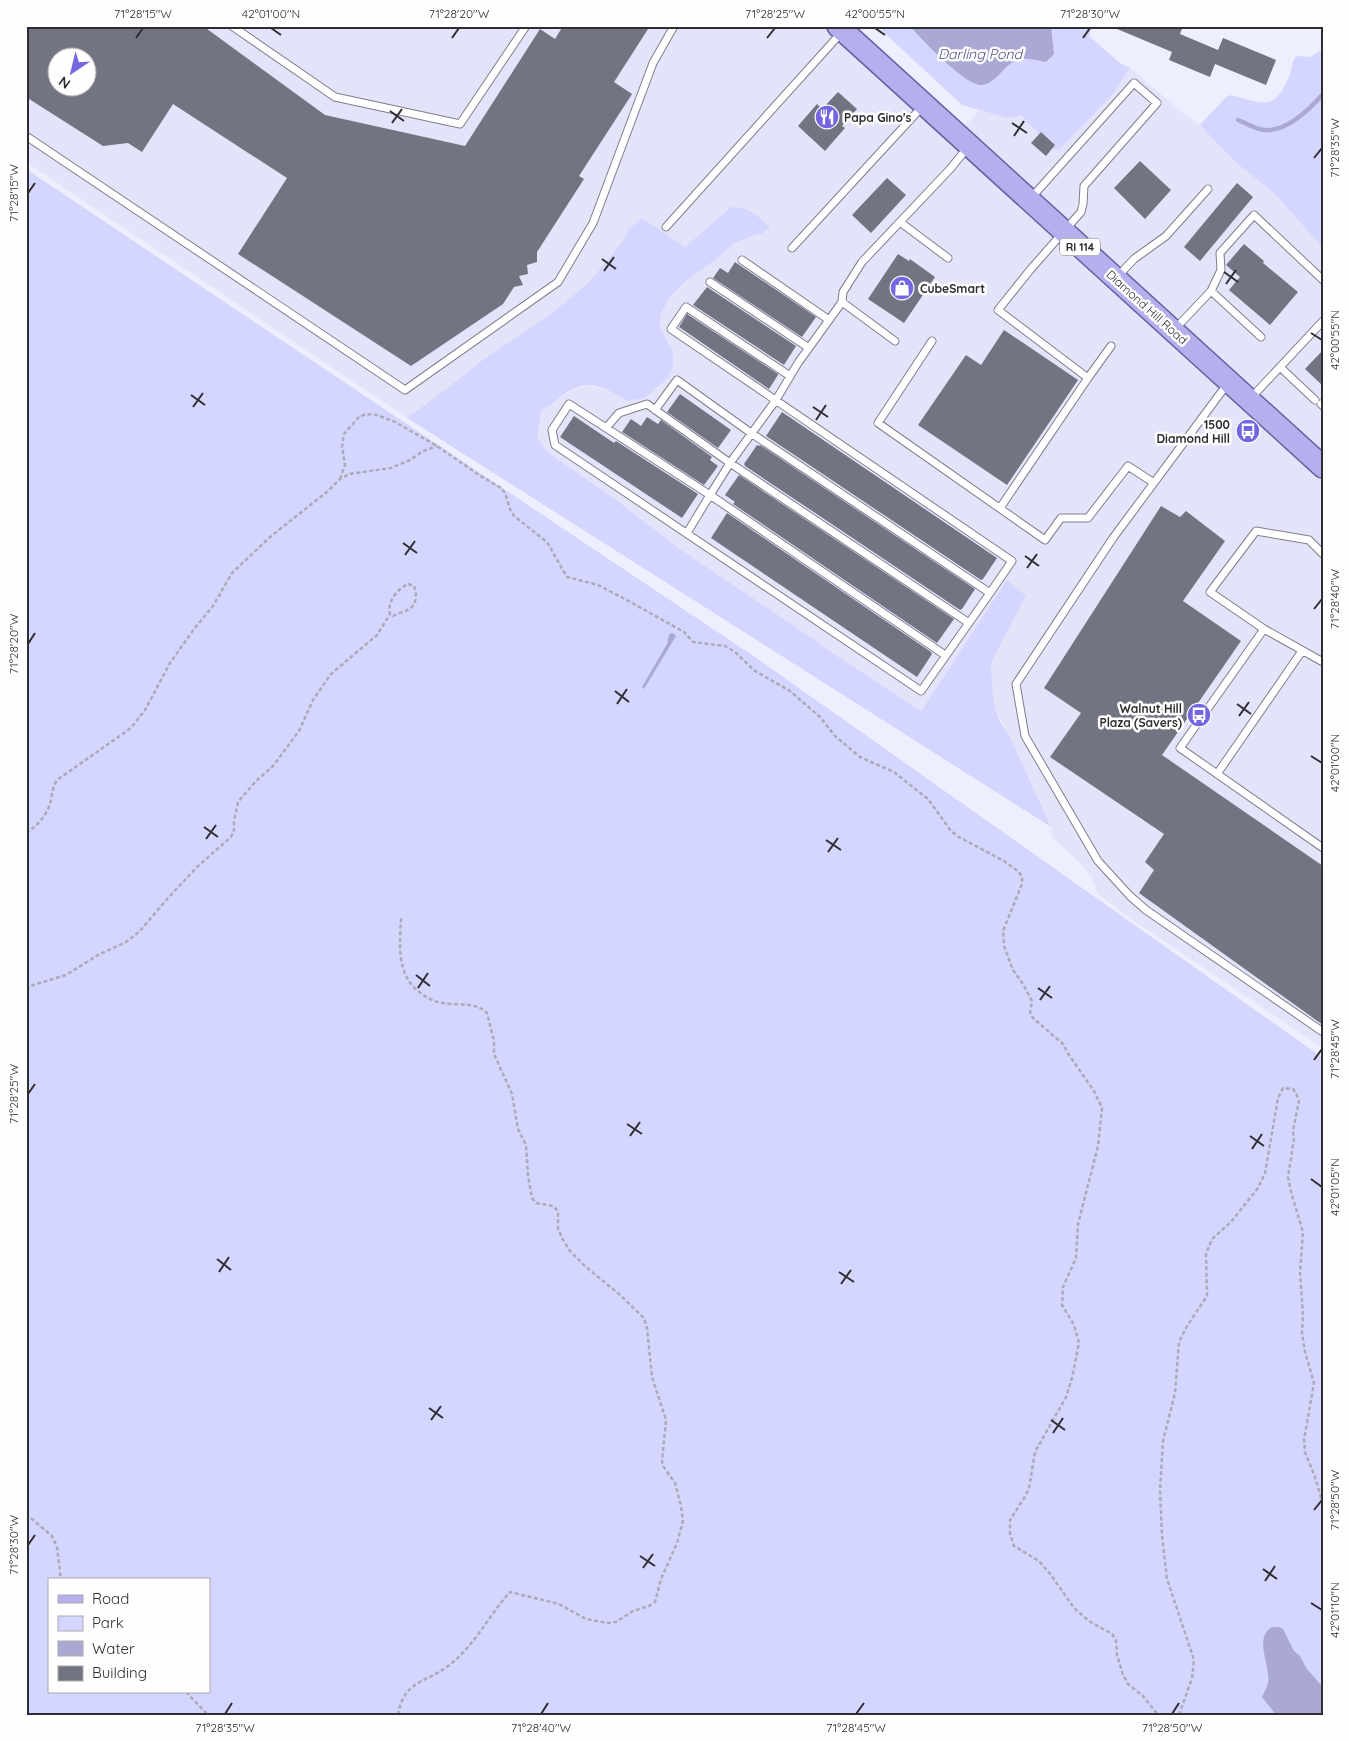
<svg xmlns="http://www.w3.org/2000/svg" width="1349" height="1741" viewBox="0 0 1349 1741" font-family="Quicksand,sans-serif">
<style>
.built{fill:#e3e4fa;fill-rule:evenodd}
.green{fill:#d5d6ff;fill-rule:evenodd}
.water{fill:#a9a9d4}
.lines{fill:none;stroke-linecap:round;stroke-linejoin:round}
.stream{stroke:#a9a9d4;stroke-width:4.5}
.building{fill:#737481;fill-rule:evenodd}
.service-casing{stroke:#7e7e8c;stroke-width:9}
.primary-casing{stroke:#6560a4;stroke-width:24}
.path{stroke:#aaabb6;stroke-width:2.5;stroke-dasharray:4 2.5;stroke-linecap:butt}
.service{stroke:#fff;stroke-width:7}
.primary{stroke:#b5b0ed;stroke-width:21}
.ticks{fill:none;stroke:#2d2d32;stroke-width:2}
.labels{text-anchor:middle;dominant-baseline:central;stroke-width:5;stroke-linejoin:round;paint-order:stroke}
.shield{fill:#fefefe;stroke:#6c6c6f;stroke-width:1}
.shield-label{font-size:11px;font-weight:bold;fill:#2d2d32}
.poi-label{font-size:12px;font-weight:bold;fill:#2d2d32;stroke:#fefefe;text-anchor:start}
.street-label{font-size:12px;fill:#2d2d32;stroke:#fefefe}
.water-label{font-size:14px;font-style:italic;fill:#514e87;stroke:#fefefe}
.neatline{fill:none;stroke:#2d2d32;stroke-width:2}
.ticks-label{font-size:12px;text-anchor:middle;fill:#2d2d32}
</style>
<rect width="100%" height="100%" fill="#eeeffe"/>
<path class="built" d="M26 26H837L958 135 979 110 1007 118 1021 115 1053 149 1058 150 1112 95 1130 68 1182 112 1200 125 1234 161 1274 193 1323 248V1048L1128 917 1097 893 1092 877 1078 861 1052 837 1051 827 1010 737 996 711 993 697 991 663 1026 596 1007 581 921 711 837 656 803 632 677 547 615 499 547 452 537 437 542 410 576 388 591 386 612 391 627 401 645 398 669 377 670 345 660 328V316L669 298 686 281 719 257 733 244 749 237 763 233 731 207 685 247 628 230 623 241 591 280 555 311 407 418 26 162ZM58 58H88V88H58Z"/>
<path class="green" d="M877 26H910C932 50 949 66 976 84L1015 61 1029 59 1051 31V26H1093L1089 36 1120 63 1130 68 1112 95 1059 150 1053 149 1021 115 1007 118 962 105Z
M1323 49V248L1274 193 1234 161 1200 125 1226 97 1231 95C1264 104 1275 112 1290 74 1292 68 1292 62 1296 56L1310 57Z
M26 169 755 657 1323 1058V1715H26ZM49 1580H209V1692H49Z
M731 207C750 208 757 215 770 227L763 233 749 237 733 244 719 257 686 281 669 298 660 316V328L673 351V366L669 377 645 398 627 401C612 391 593 380 575 388 564 393 553 404 542 410L537 437 547 452 615 499 677 547 803 632 837 656 921 711 1007 580 1026 596 991 663 993 697 996 711 1000 721 1010 737 1051 827 407 418 445 390 480 362 555 311 591 280 623 241 628 230 642 218 685 247Z"/>
<path class="water" d="M910 26H1051L1054 54 1046 62C1036 60 1025 57 1015 61 1002 67 996 84 981 85 965 85 921 39 910 26Z
M671 633H673L676 636 644 689 642 687 667 644 669 635Z
M1272 1627H1279L1283 1629 1294 1651 1300 1656 1307 1669 1321 1685 1323 1715H1276L1262 1697C1264 1693 1267 1687 1268 1683 1271 1666 1253 1638 1272 1627Z"/>
<g class="lines">
<path class="stream" d="M1238 120C1246 123 1255 129 1264 130 1286 132 1309 110 1323 94"/>
</g>
<path class="building" d="M26 26H203L325 115 465 146 540 29 555 39 563 26H650L614 82 632 94 579 176 584 179 537 252V262L527 265 528 274 519 276 523 285 514 287 503 304 411 366 238 254 287 178 173 104 142 152 128 143 103 146 26 97ZM58 58H88V88H58Z
M1110 26H1183L1180 34 1218 50 1223 38 1276 60 1266 85 1215 64 1210 77 1169 60 1172 52Z
M838 92 857 109 842 126 845 128 825 151 798 126 817 104 822 109Z
M1041 132 1055 145 1046 156 1031 143Z
M1140 161 1171 190 1145 219 1114 188Z
M887 178 906 195 871 233 852 215Z
M1237 183 1253 197 1200 261 1184 247Z
M1244 244 1264 261 1263 263 1298 292 1270 325 1229 290 1240 277 1226 265Z
M898 254 909 261 910 259 935 277 904 323 868 299Z
M735 262 816 317 802 337 713 278 720 268 728 273Z
M707 287 796 346 784 365 693 305Z
M687 314 778 374V375L769 389 679 327Z
M1004 330 1078 380 1007 485 918 425 966 355 981 365Z
M1323 350V386L1305 369Z
M680 394 731 430 718 448 667 412Z
M782 412 997 558 983 579 981 580 766 436Z
M574 416 614 443 616 441 698 494 682 518 560 437Z
M647 417 658 424 661 420 712 457 710 460 718 466 704 485 622 432 631 419 641 426Z
M757 445 759 446 760 445 975 589 962 609 960 610 745 466 744 464Z
M739 475 954 619 937 643 733 504 735 502 725 495Z
M1161 506 1180 517 1186 511 1225 541 1183 601 1241 641 1162 755 1323 866V1025L1139 893 1154 870 1145 862 1164 834 1050 757 1081 713 1044 688Z
M727 513 931 652 932 654 917 677 711 538Z"/>
<g class="lines">
<g class="service-casing">
<path id="service" d="M232 26 335 97 460 124 526 26
M26 136 405 390 558 282 593 223 653 63 674 26
M900 222 948 258
M666 227 841 33
M792 248 922 107
M742 260 829 320
M1117 277 1134 259 1166 236 1208 189
M710 282 809 348
M1211 291 1221 270 1220 253 1254 215 1323 280
M842 302 798 363 776 400 730 463 710 495 945 655
M1174 330 1211 291 1261 337
M895 341 842 302 843 292 862 262 951 168 967 148
M932 341 878 423 1045 540 1061 518H1088L1128 466 1154 483
M1280 367 1315 400
M790 376 686 307 671 329 1012 561 990 593
M1088 378 1111 346
M1228 383 1113 538 1016 684 1025 736 1098 861 1130 896 1146 910 1323 1032
M1250 399 1323 321
M1321 404 1323 406
M655 410 677 380 751 433 990 593 921 691 555 445 552 430 569 404 710 495 687 533
M606 428 619 413 647 404 730 463 969 623
M1000 508 1088 378 998 310 1030 270 1081 212 1083 204 1084 186 1157 103 1134 83 1031 198
M1323 554 1309 540 1256 531 1210 592 1264 629 1323 662
M1264 629 1180 748 1323 848
M1217 774 1302 651"/>
</g>
<g class="primary-casing">
<path id="primary" d="M838 26 1323 467"/>
</g>
<path class="path" d="M340 479 345 465 342 446 344 434 359 417 366 414 377 415 395 422 437 446 479 475 501 488 505 493 510 509 514 516 547 542 567 577 598 585 625 599 684 632 693 642 725 646 735 652 755 671 790 691 820 717 835 736 860 757 894 772 928 799 951 831 959 837 1004 861 1019 872 1022 877V884L1003 931 1004 946 1013 970 1023 984 1032 1001 1030 1012 1033 1018 1063 1044 1069 1055 1094 1091 1102 1108 1098 1146 1078 1224 1076 1258 1063 1287 1062 1305 1074 1325 1079 1343 1072 1378 1066 1397 1035 1452 1029 1488 1026 1495 1010 1520V1534L1014 1546 1039 1561 1051 1575 1074 1608 1089 1621 1112 1634 1116 1640 1117 1655 1123 1675 1128 1684 1143 1696 1158 1715
M408 584 414 586C417 593 417 605 409 609 405 612 398 613 393 616L390 614C387 602 397 589 408 584Z
M26 833C37 826 46 816 50 804 52 796 52 788 57 780L131 728 145 710 170 663 194 629 213 606 232 573 270 537 328 491 340 479 349 474 391 468 410 460 423 451 437 446
M26 990 33 985 66 975 98 955 126 942 139 932 168 898 197 867 231 837 234 830V821L238 802 256 781 273 766 299 731 313 700 331 674 377 635 390 614
M26 1514 52 1536 57 1547 61 1580
M186 1692 208 1715
M398 1715C404 1680 424 1684 448 1666 474 1647 489 1615 510 1592L559 1604 586 1619 608 1623 616 1622 633 1611 649 1606 655 1602 661 1579 677 1543 683 1521 681 1506 675 1483 663 1466 662 1461 666 1420 652 1377 647 1328 644 1318 619 1294 586 1267 570 1251 562 1238 558 1228V1212L556 1209 553 1206 536 1203 532 1198 528 1176 526 1145 518 1129 512 1094 494 1054V1041L487 1013C477 1003 464 1005 450 1004 437 1003 429 1000 418 991 396 973 400 944 401 918
M1179 1715 1192 1678 1194 1660 1167 1579 1162 1536 1160 1490 1163 1441 1175 1393 1179 1342 1187 1326 1207 1296 1206 1254 1212 1239 1231 1222 1258 1188 1265 1173 1278 1098 1283 1088 1293 1089 1296 1093 1299 1101 1293 1131 1294 1139 1288 1177 1291 1192 1303 1232 1300 1272 1303 1315 1302 1334 1305 1352 1314 1383 1304 1440 1305 1452 1315 1477 1323 1505"/>
<use href="#service" class="service"/>
<use href="#primary" class="primary"/>
</g>
<path class="ticks" d="M271 28 281 35M875 28 885 35M136 38 143 28M452 38 459 28M767 38 775 28M1083 38 1090 28M390 111 404 121M392 123 402 109M1012 123 1027 133M1014 136 1024 121M1314 158 1322 148M28 193 35 183M602 259 616 269M604 271 614 257M1224 272 1238 282M1226 284 1236 270M1311 333 1322 340M191 395 205 405M193 407 203 393M813 407 828 417M816 420 826 405M403 543 417 553M405 555 415 541M1025 556 1039 566M1027 568 1037 554M1314 609 1322 599M28 644 35 633M615 691 629 702M617 704 627 689M1237 704 1251 714M1239 716 1249 702M1311 756 1322 763M204 827 218 837M206 839 216 825M826 840 841 850M828 852 838 838M416 975 430 986M418 988 428 973M1038 988 1052 998M1040 1000 1050 986M1314 1060 1322 1049M28 1094 35 1084M627 1124 642 1134M630 1136 640 1122M1250 1136 1264 1146M1252 1149 1262 1134M1311 1179 1322 1187M217 1259 231 1270M219 1272 229 1257M839 1272 854 1282M841 1284 851 1270M429 1408 443 1418M431 1420 441 1406M1051 1420 1065 1430M1053 1433 1063 1418M1314 1510 1322 1500M28 1545 35 1535M640 1556 655 1566M643 1568 653 1554M1263 1569 1277 1579M1265 1581 1275 1566M1311 1603 1322 1610M225 1714 232 1703M541 1714 548 1703M856 1714 864 1703M1172 1714 1179 1703"/>
<defs>
<g id="restaurant-disc" transform="scale(1.25)"><circle r="9.5" fill="#7466e0" stroke="#fefefe"/><path d="M-5-6h1v4h1v-4h1v4h1v-4h1v5L-1.5 .5V6h-2V.5L-5-1ZM5-6V6H3V1.5H1.5Q1.5-4 5-6Z" fill="#fff"/></g>
<g id="shop-disc" transform="scale(1.25)"><circle r="9.5" fill="#7466e0" stroke="#fefefe"/><path d="M-5-2.5h2.3a2.7 3.5 0 0 1 5.4 0H5L5.5 6h-11ZM-1.5-2.5h3a1.5 2.3 0 0 0-3 0Z" fill="#fff"/></g>
<g id="bus-disc" transform="scale(1.25)"><circle r="9.5" fill="#7466e0" stroke="#fefefe"/><path d="M-5-6H5V4H4V6H2V4H-2V6H-4V4H-5ZM-3.5-4V0h7V-4ZM-3.5 1.2v1.5H-2V1.2ZM2 1.2v1.5H3.5V1.2Z" fill="#fff"/></g>
</defs>
<g fill-rule="evenodd">
<use href="#restaurant-disc" x="827" y="117"/>
<use href="#shop-disc" x="902" y="288"/>
<use href="#bus-disc" x="1248" y="431"/>
<use href="#bus-disc" x="1199" y="715"/>
</g>
<g class="labels">
<rect class="shield" x="1060" y="238.5" width="40" height="17" rx="4"/>
<g class="shield-label">
<text x="1080" y="247">RI 114</text>
</g>
<g class="poi-label">
<text x="844" y="117">Papa Gino's</text>
<text x="920" y="288">CubeSmart</text>
<text x="1230" y="424" text-anchor="end">1500<tspan x="1230" dy="14">Diamond Hill</tspan></text>
<text x="1182" y="708" text-anchor="end">Walnut Hill<tspan x="1182" dy="14">Plaza (Savers)</tspan></text>
</g>
<g class="street-label">
<text transform="translate(1147 307) rotate(42)">Diamond Hill Road</text>
</g>
<g class="water-label">
<text x="980" y="54">Darling Pond</text>
</g>
</g>
<rect width="1349" height="1741" fill="none" stroke="#fefefe" stroke-width="55"/>
<rect x="48" y="1578" width="162" height="115" fill="#fefefe" stroke="#aaaaac"/>
<rect x="58" y="1595" width="25" height="8" fill="#b5b0ed" stroke="#aaaaac"/>
<text x="92" y="1604" font-size="15" fill="#2d2d32">Road</text>
<rect x="58" y="1616" width="25" height="15" fill="#d5d6ff" stroke="#aaaaac"/>
<text x="92" y="1628" font-size="15" fill="#2d2d32">Park</text>
<rect x="58" y="1641" width="25" height="15" fill="#a9a9d4" stroke="#aaaaac"/>
<text x="92" y="1654" font-size="15" fill="#2d2d32">Water</text>
<rect x="58" y="1666" width="25" height="15" fill="#737481" stroke="#aaaaac"/>
<text x="92" y="1678" font-size="15" fill="#2d2d32">Building</text>
<g transform="translate(72 72) rotate(215)"><circle r="24" fill="#fefefe" stroke="#aaaaac"/>
<path d="M0-4L9 19L0 12L-9 19Z" fill="#7466e0"/>
<text y="-8" font-size="14" font-weight="bold" text-anchor="middle" fill="#2d2d32">N</text>
</g>
<rect x="28" y="28" width="1294" height="1686" class="neatline"/>
<g class="ticks-label">
<text x="143" y="18">71°28'15"W</text>
<text x="271" y="18">42°01'00"N</text>
<text x="459" y="18">71°28'20"W</text>
<text x="775" y="18">71°28'25"W</text>
<text x="875" y="18">42°00'55"N</text>
<text x="1090" y="18">71°28'30"W</text>
<text transform="translate(1335 148) rotate(-90)" y="4">71°28'35"W</text>
<text transform="translate(14 193) rotate(-90)" y="4">71°28'15"W</text>
<text transform="translate(1335 340) rotate(-90)" y="4">42°00'55"N</text>
<text transform="translate(1335 599) rotate(-90)" y="4">71°28'40"W</text>
<text transform="translate(14 644) rotate(-90)" y="4">71°28'20"W</text>
<text transform="translate(1335 763) rotate(-90)" y="4">42°01'00"N</text>
<text transform="translate(1335 1049) rotate(-90)" y="4">71°28'45"W</text>
<text transform="translate(14 1094) rotate(-90)" y="4">71°28'25"W</text>
<text transform="translate(1335 1187) rotate(-90)" y="4">42°01'05"N</text>
<text transform="translate(1335 1500) rotate(-90)" y="4">71°28'50"W</text>
<text transform="translate(14 1545) rotate(-90)" y="4">71°28'30"W</text>
<text transform="translate(1335 1610) rotate(-90)" y="4">42°01'10"N</text>
<text x="225" y="1732">71°28'35"W</text>
<text x="541" y="1732">71°28'40"W</text>
<text x="856" y="1732">71°28'45"W</text>
<text x="1172" y="1732">71°28'50"W</text>
</g>
</svg>
